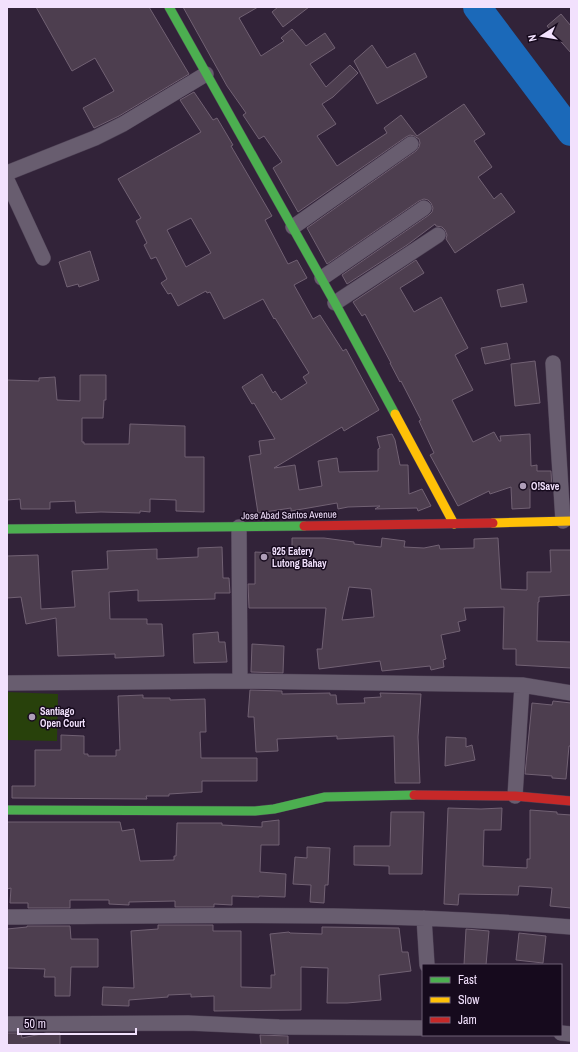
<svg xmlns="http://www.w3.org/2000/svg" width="578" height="1052" viewBox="0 0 578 1052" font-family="'Archivo Narrow',sans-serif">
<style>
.green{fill:#28410b}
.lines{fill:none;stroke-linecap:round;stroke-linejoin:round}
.river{stroke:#1b69b9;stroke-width:28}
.building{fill:#4d3e4f;stroke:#716173;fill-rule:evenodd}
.street-casing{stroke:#4c3f53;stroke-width:16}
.fast-casing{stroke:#4c3f53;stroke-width:10}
.slow-casing{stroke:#4c3f53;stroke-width:10}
.jam-casing{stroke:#4c3f53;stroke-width:10}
.street{stroke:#685d6f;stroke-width:15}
.fast{stroke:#4caf50;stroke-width:9}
.slow{stroke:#ffc107;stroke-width:9}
.jam{stroke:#c62828;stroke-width:9}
.poi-dot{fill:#af9eb8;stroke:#160a1d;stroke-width:1.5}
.labels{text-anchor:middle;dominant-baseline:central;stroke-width:3;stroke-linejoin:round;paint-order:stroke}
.poi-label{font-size:10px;font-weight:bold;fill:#f2e1fd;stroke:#160a1d;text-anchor:start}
.street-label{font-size:10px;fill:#f2e1fd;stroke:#160a1d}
</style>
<rect width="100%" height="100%" fill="#322339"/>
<path class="green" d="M7 692 58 694 57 741 7 740Z"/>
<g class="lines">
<path class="river" d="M477 7 571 132"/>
</g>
<path class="building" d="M36 7H149L189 74 119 116 94 128 83 108 114 91 95 58 72 71Z
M183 7H258L239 18 261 56 284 41 281 38 292 29 306 46 325 33 335 48 310 64 326 87 350 65 358 73 333 97 322 104 336 124 317 136 337 166 387 133 384 128 401 115 417 136 464 104 485 134 474 141 492 167 478 177 494 199 501 193 515 212 455 253 446 239 447 235 445 230 442 227 436 226 435 224 407 245 347 284 342 275 429 215 432 212 433 208 431 203 428 200 424 199 419 201 327 264 307 228 416 151 419 147 420 143 419 139 414 136 410 135 406 137 298 212 273 168 282 162 264 136 259 139 243 115 246 113 227 86Z
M278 7H309L283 27 272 12Z
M561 14 571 26V53L547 26Z
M372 45 387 68 415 53 427 77 377 104 354 61Z
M194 92 213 120 217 118 233 145 231 146 272 216 265 220 288 264 297 260 307 278 294 285 313 319 320 315 343 351 346 349 379 410 344 431 342 427 274 468 295 465 299 490 322 486 318 461 337 458 339 472 378 471V449L380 448 377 437 392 434 395 440 400 465H408L409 494 422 489 431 506 418 511 417 508 375 509 380 506 348 507 338 509 337 503 291 511V508L258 513 249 456 261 454 259 441 275 439 254 403 252 404 242 387 262 374 273 393 275 391 281 400 307 383 303 377 309 373 275 318 274 319 263 299 224 319 210 292 207 293 206 291 178 306 171 293 168 294 161 283 167 279 156 257 151 259 144 245 147 243 136 221 141 218 118 179 201 132 180 100ZM191 218 211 253 186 267 167 230Z
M90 251 99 280 79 287 78 284 67 287 59 262Z
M416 260 424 273 400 288 414 312 441 297 468 348 455 355 473 390 452 400 473 442 494 432 499 441H501L500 436 530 434 531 466 537 465V471H551L552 489H530V508L512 509 511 487 490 494 489 491 458 506 430 455 434 453 419 421 421 420 401 381 400 382 390 363H391L365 314 362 316 353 302Z
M523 284 527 302 501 307 497 290Z
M507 343 510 359 485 364 481 348Z
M535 361 540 403 515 406 511 364Z
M80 375H106V400H104L103 418H82V442H84V444H129L130 424 185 426V457H204V512L176 511V500L150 499V512L140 511V513L101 512 76 513 75 501 50 502V509H21L20 499 7 500V380L39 381V378L55 377 57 400 80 401Z
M292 538H324L354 542V544L381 547 382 538 405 541 404 547 424 548 439 545 440 549 474 548V539L498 538 501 589 527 590V572H551L550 550H571V595L539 597V602H538L537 641 571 642V668L516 665V649H503L504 607 464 608 466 620 458 622 460 631 441 635 446 659 443 660 444 667 431 670 430 666 382 671 380 661 319 669 317 649H322L326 608H249L248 584H255V552L276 553V550H292ZM349 587 371 589 374 617 342 620Z
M222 547 223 578H229L230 593H215V599L138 601V590L109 592 110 619H147V624H162L164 656 115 658V654L58 656 56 618 26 624 21 597 7 598V556L38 555 41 609 75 607 72 571 108 569 107 551 157 549V559L198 557V548Z
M218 632 219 642H225L227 662 194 663 193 634Z
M252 644 284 646 283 673 251 672Z
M250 690 282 691V694L330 693V695H336L337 704 365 703 364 698 381 697 380 693 421 694 418 737 420 783H395L394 736 337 739V736L277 739 278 751 256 752 254 717H248Z
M143 695V698H170V700L205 699 206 732H200L201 758H257V781H202V792L169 794V796H146L147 799 12 798V786H35V750H61V735L84 736V754H88V756H116V750H120L118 696Z
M553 701 571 703V746H569L566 779 552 778V776L525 774 532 703 552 705Z
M446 737 466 738V747L472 745 475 760 445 766Z
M448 808 481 809 502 808 501 830H484L483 866 527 868V859H530V810L557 812V814L571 815V908L550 906 552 888 519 886 518 895 459 894 458 905 444 904Z
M391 812H424L422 874H389V866L354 865V846H390Z
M279 820V845H261L260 872 286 874 285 897 259 896V897L232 896V905L214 904V907H175V901L129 902V905L109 904V900H70V908H28V903H10L11 888 7 889V822H120L122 831 134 829 140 861 174 860V856H176L177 823H222V825L262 827V822Z
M307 847 330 848 328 885H325L324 903 310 902 311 885 293 884 295 857 307 858Z
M158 925H213V931H241V987L271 988V975H275L270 934 289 932 290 933 322 934V927L399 928 402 952H408L411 971 379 975 381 1000 347 1003H327L328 968 301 967V1010L214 1011V996L191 997V994L168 995V997L129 1000V1006L102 1005 103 987 134 988 131 931 158 929Z
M27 926H70L71 939H98V967H71L70 996H55V977H44L45 969 7 968V929L27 927Z
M466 929 489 931 486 965H464Z
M519 933 546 936 543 963 516 960Z
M7 1033H21L22 1038 46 1033H60V1045H7Z
M260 1035 288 1036V1045H261Z"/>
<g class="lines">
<g class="street-casing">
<path id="street" d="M7 173 95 138 123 124 206 74
M7 180 43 258
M293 227 411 144
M322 278 424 208
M335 303 438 235
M553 363 563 521
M239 527 240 681
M7 683 240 681 522 685 571 693
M515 796 522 685
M7 917C195 916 383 911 571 927
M424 918 427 965
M7 1024 188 1023 279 1027 423 1028
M561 1033 571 1034"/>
</g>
<g class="fast-casing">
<path id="fast" d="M169 7 335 303 395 414
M7 529 304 526
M7 810 255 811 274 809 325 797 414 795"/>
</g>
<g class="slow-casing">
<path id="slow" d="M395 414 454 524
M493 523 571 521"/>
</g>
<g class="jam-casing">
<path id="jam" d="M304 526 493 523
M414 795 515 796 571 801"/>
</g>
<use href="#street" class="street"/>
<use href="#fast" class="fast"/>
<use href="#slow" class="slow"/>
<use href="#jam" class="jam"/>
</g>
<g class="poi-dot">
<circle cx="523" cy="486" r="4"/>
<circle cx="264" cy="557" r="4"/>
<circle cx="32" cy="717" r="4"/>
</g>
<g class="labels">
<g class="poi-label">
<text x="531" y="486">O!Save</text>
<text x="272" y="551">925 Eatery<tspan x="272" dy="12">Lutong Bahay</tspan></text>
<text x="40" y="711">Santiago<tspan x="40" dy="12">Open Court</tspan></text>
</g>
<g class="street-label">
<text transform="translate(289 515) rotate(-1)">Jose Abad Santos Avenue</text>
</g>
</g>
<rect width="578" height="1052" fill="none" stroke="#f2e1fd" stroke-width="16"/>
<rect x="422" y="964" width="140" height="72" fill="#160a1d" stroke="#6e6077"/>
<rect x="430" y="977" width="20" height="6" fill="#4caf50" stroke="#6e6077"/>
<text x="458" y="984" font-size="12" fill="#f2e1fd">Fast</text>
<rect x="430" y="997" width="20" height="6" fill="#ffc107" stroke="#6e6077"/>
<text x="458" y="1004" font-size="12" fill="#f2e1fd">Slow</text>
<rect x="430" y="1017" width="20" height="6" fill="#c62828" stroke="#6e6077"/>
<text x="458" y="1024" font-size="12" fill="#f2e1fd">Jam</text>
<g transform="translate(542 36) rotate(258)" stroke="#160a1d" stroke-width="3" paint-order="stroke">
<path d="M0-3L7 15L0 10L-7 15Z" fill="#f2e1fd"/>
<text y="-6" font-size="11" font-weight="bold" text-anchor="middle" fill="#f2e1fd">N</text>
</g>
<path d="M18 1028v6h118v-6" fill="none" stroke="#f2e1fd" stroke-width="2"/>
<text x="24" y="1028" font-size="12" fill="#f2e1fd" stroke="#160a1d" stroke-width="3" paint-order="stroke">50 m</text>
</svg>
